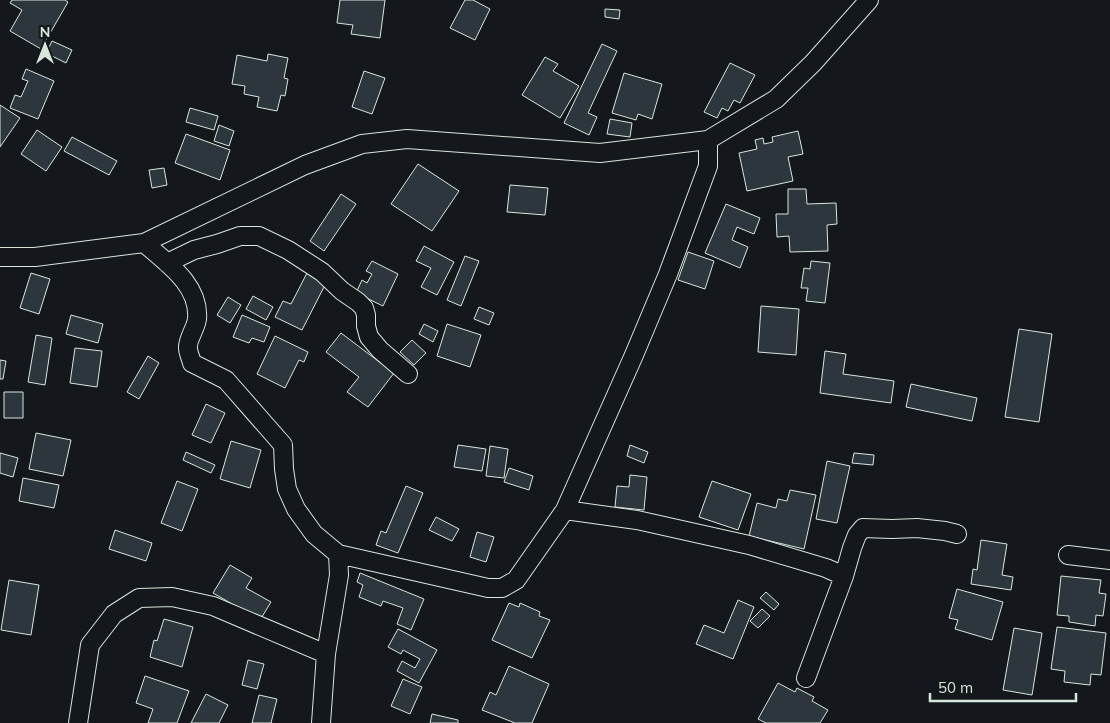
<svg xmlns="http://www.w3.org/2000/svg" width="1110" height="723" viewBox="0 0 1110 723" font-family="Mulish,sans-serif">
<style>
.building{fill:#2c363c;stroke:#d8e6dc}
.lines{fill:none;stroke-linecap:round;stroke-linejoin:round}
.minor-casing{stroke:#d8e6dc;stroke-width:20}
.minor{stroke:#14181c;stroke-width:18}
</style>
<rect width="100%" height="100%" fill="#14181c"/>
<path class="building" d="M12 0H65L68 2 41 49 10 31 22 10 10 3Z
M340 0H385L380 38 351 34 353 25 337 23Z
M465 0H473L490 9 475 40 450 28Z
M605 9 620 10 619 19 605 17Z
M52 41 72 50 66 63 46 53Z
M602 44 617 51 588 113 597 117 589 135 564 123Z
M268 54 288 58 284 78 288 79 285 96 281 95 277 111 257 107 259 97 244 94 245 86 232 84 237 55 267 61Z
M545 57 558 64 553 71 579 86 560 118 522 95Z
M730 63 755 75 740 103 734 100 728 111 722 108 717 118 704 112Z
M26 69 54 81 38 119 10 108 15 95 21 97 28 81 22 79Z
M364 71 385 78 372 114 352 107Z
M624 73 662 84 652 119 638 114 636 120 612 113Z
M0 105 20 118 0 147Z
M190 108 218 116 214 130 186 122Z
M610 119 632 123 630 137 607 134Z
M219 125 234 131 229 146 214 141Z
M37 130 62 147 46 171 21 154Z
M798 131 803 154 788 157 793 181 747 191 739 153 757 149 755 140 763 138 764 144 773 142 772 137Z
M186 134 230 150 220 180 175 163Z
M72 137 117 161 109 175 64 151Z
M418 164 459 191 432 231 391 204Z
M164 168 167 185 152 188 149 170Z
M510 185 548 188 545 215 507 212Z
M788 189H806L807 204 836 203 837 224 827 225 828 251 790 252 789 236 777 237 776 214H788Z
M341 194 356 204 324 251 310 241Z
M726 204 760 218 754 234 737 227 732 240 748 247 740 268 705 253Z
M424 246 454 262 437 295 421 287 431 268 416 261Z
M688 252 714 261 705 289 678 280Z
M465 256 479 261 461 306 447 300Z
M372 261 398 274 383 306 356 293 362 280 367 283 372 274 366 271Z
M811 261 830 263 825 303 806 301 808 288H801L804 268 810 269Z
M31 273 50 279 39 314 20 308Z
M307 273 326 283 302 330 275 317 283 301 291 304Z
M253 296 273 307 266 320 246 309Z
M228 297 241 305 230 323 217 315Z
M761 306 799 309 796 355 758 352Z
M479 307 494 313 489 325 474 319Z
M71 315 103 324 98 343 66 334Z
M242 315 270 327 264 342 252 338 249 343 233 337Z
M424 324 438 331 433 342 419 334Z
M447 324 481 335 470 367 437 356Z
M1019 329 1052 334 1039 422 1005 417Z
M341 333 394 373 368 407 347 392 359 377 326 352Z
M36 335 52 338 45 385 28 382Z
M275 336 308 352 304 362 299 360 285 388 257 374Z
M412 340 426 353 414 365 400 352Z
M75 348 102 351 97 387 70 383Z
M825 351 846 354 843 374 894 381 891 403 820 393Z
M148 356 159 363 139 399 127 392Z
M0 360 6 361 3 379H0Z
M911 384 977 398 972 421 906 407Z
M4 392H23V418H4Z
M206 404 225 413 211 443 192 435Z
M36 433 71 440 63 476 29 469Z
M231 441 261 450 250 488 220 479Z
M458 445 486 449 482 471 454 467Z
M630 445 648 452 644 463 627 456Z
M490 446 508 449 504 478 486 476Z
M186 452 215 465 211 473 183 460Z
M0 453 18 458 13 477 0 473Z
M854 453 874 455 873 465 852 463Z
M827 461 850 466 837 523 816 519Z
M509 468 533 476 529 490 504 482Z
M630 475 647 477 644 510 615 507 617 486 629 487Z
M23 478 59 485 54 508 19 501Z
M177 481 198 489 182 531 161 523Z
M712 481 751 494 738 530 699 517Z
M406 486 423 493 398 553 376 545 381 531 386 533Z
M790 490 816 495 804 549 749 536 757 503 776 508 778 499 787 501Z
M436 517 459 529 452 541 429 530Z
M115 530 152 543 146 561 109 549Z
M477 532 494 537 486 562 470 557Z
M981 540 1007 544 1002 575 1013 577 1011 590 971 584 973 569 977 570Z
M230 565 252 578 246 588 271 602 260 620 213 593Z
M360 573 424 599 411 630 397 624 403 608 383 601 381 606 359 597 363 585 357 582Z
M1061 576 1101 580 1099 593 1106 594 1103 616 1096 615 1095 626 1069 622V616L1057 615Z
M9 580 39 585 31 635 1 630Z
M957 589 1003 602 992 640 955 629 958 620 949 618Z
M766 592 779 604 774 610 760 598Z
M738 600 754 607 733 659 696 644 704 625 724 633Z
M509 603 519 607 520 603 540 612 539 616 550 620 532 658 492 640Z
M762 609 770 616 758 628 750 621Z
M164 619 193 627 182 667 150 657 154 640 157 641Z
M1057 627 1106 633 1101 675 1091 674 1090 685 1064 682 1065 671 1051 669Z
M1014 628 1042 633 1032 695 1003 690Z
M398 629 437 650 419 683 397 671 402 661 415 668 420 659 403 650 401 654 388 647Z
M248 660 264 664 257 689 242 685Z
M509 666 549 684 532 723H515L482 710 490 692 496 695Z
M145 676 189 691 177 723H148L153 709 136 703Z
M403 679 422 687 410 714 391 706Z
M778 683 795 692 797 688 814 697 812 701 828 710 820 723H766L758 719Z
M206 694 228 705 219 723H191Z
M259 695 277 699 271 723H252Z
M432 714 458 720V723H430Z"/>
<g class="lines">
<g class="minor-casing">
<path id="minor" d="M144 243C167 263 200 285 197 319 196 328 187 340 188 348 188 353 191 358 192 363L226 380 283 445 284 469 287 489 296 509 314 534 338 554 339 575 326 654 321 723
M0 257H35L144 243 305 165 362 144 407 139 600 153 708 140 776 99 813 63 869 0
M167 263 194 250 217 244 240 236H259L288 250 322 272 342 291 358 302 364 308 366 315V326L369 337 380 350 408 374
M565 510 637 520 749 545 826 568 844 576 806 678
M338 554 488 588H502L516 580 565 510 634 355 668 274 708 166V140
M1068 555 1110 560
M844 576 852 548 857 535 863 528 892 529 917 528 945 531 957 534
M78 723 90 645 114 614 139 598 172 597 213 606 326 654"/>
</g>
<use href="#minor" class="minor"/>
</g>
<g transform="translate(45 45)" stroke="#14181c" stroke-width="4" paint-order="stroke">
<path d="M0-4L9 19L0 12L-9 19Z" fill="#d8e6dc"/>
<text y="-8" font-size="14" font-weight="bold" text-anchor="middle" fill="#d8e6dc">N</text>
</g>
<path d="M930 693v8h146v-8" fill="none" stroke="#d8e6dc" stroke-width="2.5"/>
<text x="938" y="693" font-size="15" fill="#d8e6dc" stroke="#14181c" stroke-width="4" paint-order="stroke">50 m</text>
</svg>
